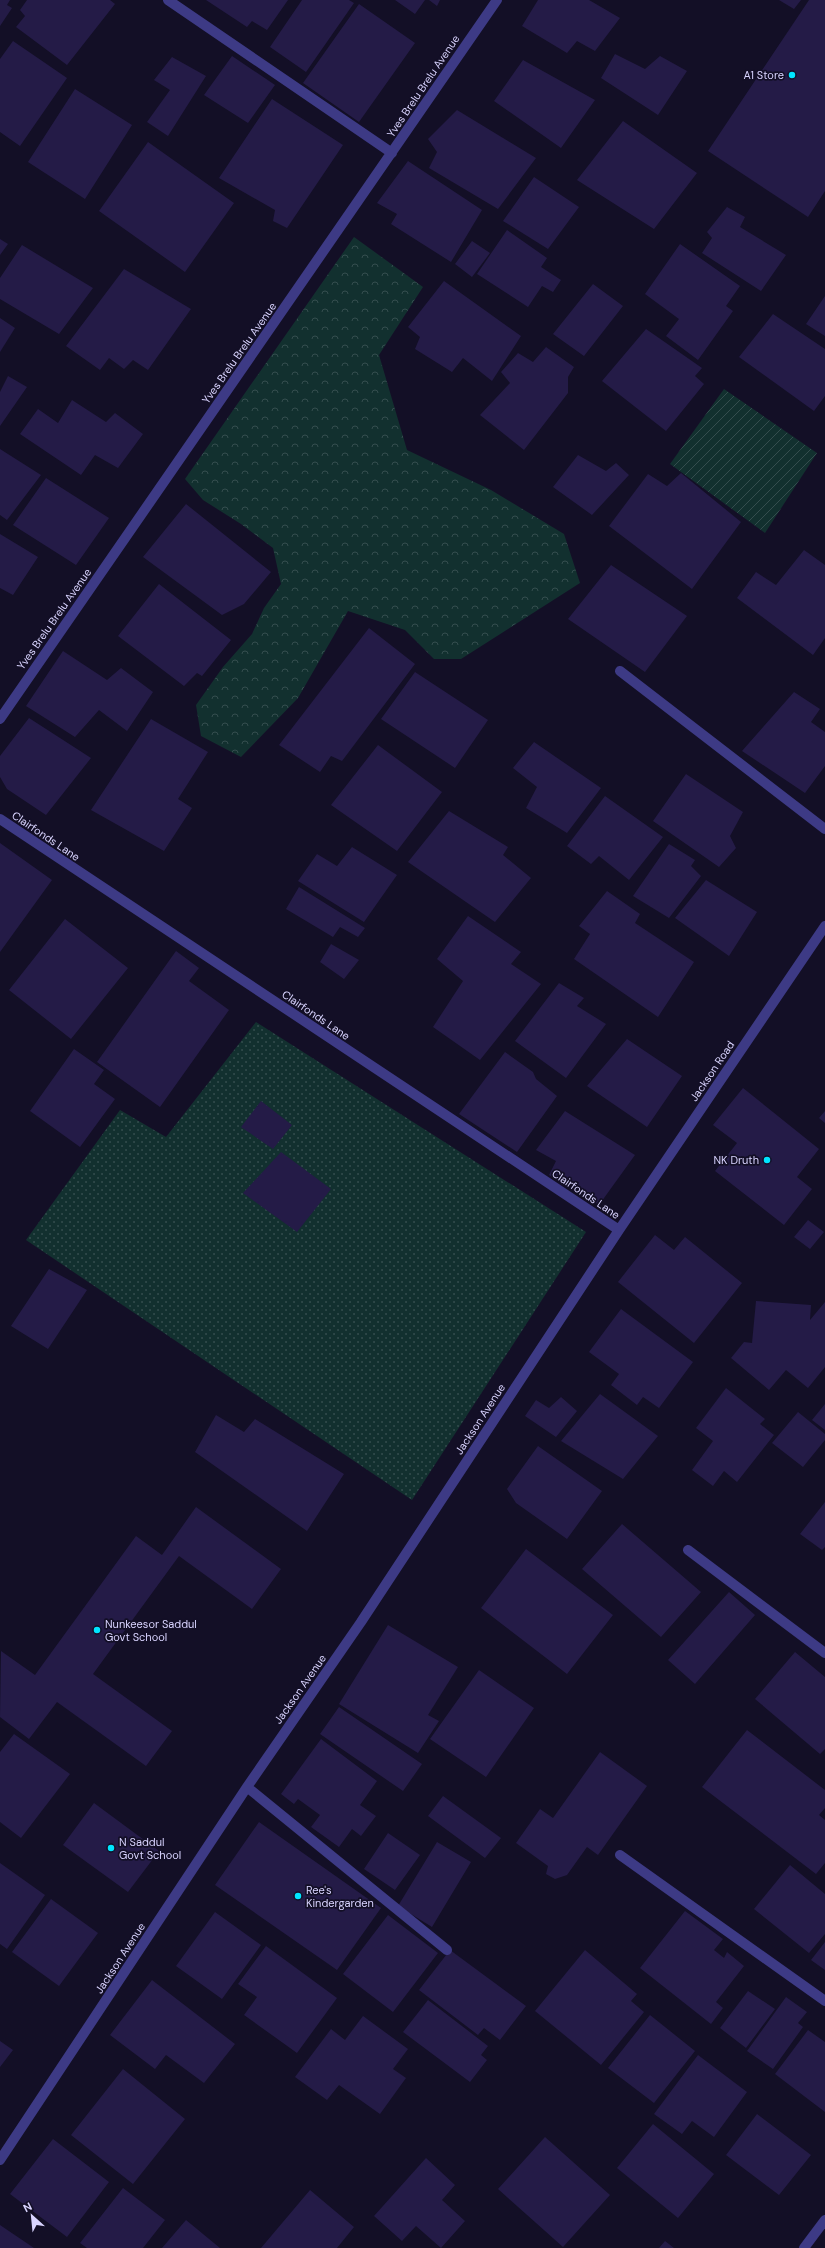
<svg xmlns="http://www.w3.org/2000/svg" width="825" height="2248" viewBox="0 0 825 2248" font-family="'DM Sans',sans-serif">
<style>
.grass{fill:url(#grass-dots)}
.forest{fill:url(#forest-crowns)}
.garden{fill:url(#garden-furrows)}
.building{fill:#241b47}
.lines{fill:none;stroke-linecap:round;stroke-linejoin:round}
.service{stroke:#3d3a85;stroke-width:10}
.minor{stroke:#3d3a85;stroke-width:10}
.tertiary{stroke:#3d3a85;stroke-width:10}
.poi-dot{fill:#00e5ff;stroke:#130f26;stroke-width:1.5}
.labels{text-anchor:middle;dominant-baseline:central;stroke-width:3.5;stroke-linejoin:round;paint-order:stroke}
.poi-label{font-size:11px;fill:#d9d4ff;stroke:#130f26;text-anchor:start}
.street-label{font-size:11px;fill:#d9d4ff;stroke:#130f26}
</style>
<defs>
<pattern id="grass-dots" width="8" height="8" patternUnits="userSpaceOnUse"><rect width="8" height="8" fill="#12302f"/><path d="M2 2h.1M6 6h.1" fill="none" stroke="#344d4e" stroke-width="1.8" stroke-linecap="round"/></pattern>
<pattern id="forest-crowns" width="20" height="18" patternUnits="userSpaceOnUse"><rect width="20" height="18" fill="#12302f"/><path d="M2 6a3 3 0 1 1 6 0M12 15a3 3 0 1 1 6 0" fill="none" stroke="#344d4e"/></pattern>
<pattern id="garden-furrows" width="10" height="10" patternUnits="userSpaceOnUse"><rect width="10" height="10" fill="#12302f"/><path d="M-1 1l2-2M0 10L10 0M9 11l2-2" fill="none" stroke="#344d4e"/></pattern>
</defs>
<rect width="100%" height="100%" fill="#130f26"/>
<path class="grass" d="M256 1022 586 1232 412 1500 26 1240 120 1110 166 1137Z"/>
<path class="forest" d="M354 237 423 287 379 355 407 450 491 490 564 534 580 583 461 659H434L405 630 348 611 298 698 241 757 201 736 196 705 223 667 252 634 264 608 281 584 273 548 241 524 203 500 185 479Z"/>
<path class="garden" d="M724 389 817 453 765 533 670 464Z"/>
<path class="building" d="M0 0H10L7 5 12 8 0 26Z
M27 0H110L115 4 67 65 16 27 25 16 20 10Z
M206 0H288L267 30 252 21 247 27Z
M302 0H349L354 3 306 72 270 47Z
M395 0H425L415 14Z
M429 0H440L437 6Z
M538 0H589L620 18 595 51 577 41 567 53 522 26Z
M779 0H801L794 9Z
M809 0H825V191L808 217 708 151Z
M359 4 415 43 359 122 303 83Z
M13 41 67 78 20 146 0 132V59Z
M615 54 645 69 660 56 687 71 658 115 601 78Z
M232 56 275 85 248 123 204 95Z
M172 57 206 76 168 136 147 122 170 90 154 80Z
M523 60 595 100 561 148 494 101Z
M75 89 132 125 85 199 28 162Z
M272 99 343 145 287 228 273 221 275 210 219 178Z
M457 110 536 158 498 209 429 168 437 152 428 139Z
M623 121 697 173 654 229 577 180Z
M148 142 234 203 185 272 99 211Z
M408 161 482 210 451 262 391 224 397 214 377 203Z
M534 177 579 207 548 249 503 221Z
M727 207 745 217 740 227 786 255 761 291 702 253 712 238 707 232Z
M507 230 547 258 541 267 561 280 553 292 542 286 528 307 477 274Z
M0 239 8 244 0 255Z
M472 241 490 253 472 277 455 264Z
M680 244 740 286 726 306 733 311 698 360 666 336 679 319 645 294Z
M22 245 93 288 59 334 0 299V278Z
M124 269 191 309 148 370 133 360 124 369 109 358 100 370 66 346Z
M444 281 521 336 492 381 463 358 452 372 415 349 420 337 408 327Z
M593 284 623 306 584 356 553 334Z
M825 296V336L806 324Z
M773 314 825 349V396L814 411 739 357Z
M0 318 15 328 0 352Z
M646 329 702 368 695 376 704 384 666 431 602 381Z
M546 347 574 367 568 377V393L524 450 480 415 510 383 501 372 518 353 533 362Z
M8 376 27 387 0 426V392Z
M72 400 106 422 115 413 143 434 118 468 95 455 81 475 20 434 38 409 58 423Z
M0 449 41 475 7 520 0 515Z
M578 455 606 471 616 463 629 475 592 515 553 487Z
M681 473 741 522 692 589 609 526 648 474 667 486Z
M46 478 109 518 76 565 13 525Z
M186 504 271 572 244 604 222 615 143 557Z
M0 534 38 557 13 595 0 588Z
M804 550 825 565V638L813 655 737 598 756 572 776 585Z
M611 565 687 616 645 672 568 619Z
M159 584 231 640 202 676 197 673 184 686 118 636Z
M369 628 415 664 342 761 331 756 320 772 279 745Z
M63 651 107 680 121 668 153 692 127 731 99 710 75 737 26 706Z
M415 672 488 720 455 768 381 719Z
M794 692 820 709 811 722 825 732V766L805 793 742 751Z
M29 718 91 758 46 815 7 789 0 777V756Z
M151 719 208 752 178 799 192 808 164 851 91 810Z
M534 742 601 788 567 833 526 808 537 787 513 768Z
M378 745 442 792 397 851 331 805Z
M686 774 743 812 730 836 736 848 719 867 653 821Z
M605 796 663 837 629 880 599 856 591 864 567 846Z
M449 811 508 847 503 855 531 878 495 922 408 862Z
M0 843 52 880 0 952Z
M669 844 695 860 691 866 701 876 669 918 633 896Z
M352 847 397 875 364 922 298 881 317 854 337 866Z
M706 880 757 912 729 956 675 918Z
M299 887 365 928 358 937 340 927 333 937 286 909Z
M607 891 640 914 635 923 694 962 658 1017 574 959 590 934 579 926Z
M468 916 521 952 511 964 541 984 480 1060 433 1027 463 981 437 959Z
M65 919 128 968 71 1039 9 990Z
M331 944 359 960 344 979 320 962Z
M176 951 199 968 189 981 229 1010 160 1107 97 1062Z
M559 983 584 998 577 1006 606 1024 566 1078 515 1041Z
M627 1039 682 1076 647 1127 587 1086Z
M74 1049 104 1070 94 1084 115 1099 80 1147 30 1111Z
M505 1052 533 1072 536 1079 557 1096 517 1152 459 1114Z
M743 1088 819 1149 797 1177 812 1189 784 1225 715 1171 737 1143 713 1125Z
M261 1101 292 1125 273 1149 241 1127Z
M565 1111 635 1155 599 1205 549 1175 556 1161 536 1150Z
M825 1111V1123L819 1118Z
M281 1152 331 1189 297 1232 243 1193Z
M808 1220 824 1232 810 1249 794 1237Z
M655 1235 674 1250 685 1237 742 1283 694 1343 618 1282Z
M49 1269 87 1290 48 1349 11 1326Z
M756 1301 811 1305 810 1320 825 1302V1367L808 1388 786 1370 769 1390 731 1358 744 1342 752 1343Z
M621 1309 693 1362 659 1408 643 1397 637 1405 611 1385 619 1374 589 1352Z
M726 1388 765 1419 760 1424 774 1435 737 1482 724 1471 713 1486 692 1470 713 1441 696 1428Z
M600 1394 658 1436 623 1479 561 1441Z
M561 1397 577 1411 556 1437 525 1416 536 1400 549 1408Z
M825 1404V1430L812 1420Z
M798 1412 825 1434V1440L803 1467 772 1443Z
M216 1415 244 1432 255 1419 344 1474 307 1531 195 1452Z
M538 1446 602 1491 567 1539 516 1503 507 1489Z
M825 1502V1547L822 1550 800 1534Z
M196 1507 281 1569 252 1609 179 1556 93 1674 172 1731 146 1766 57 1702 29 1739 0 1717 1 1651 35 1675 136 1536 162 1555Z
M622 1524 701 1592 661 1637 582 1569Z
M526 1549 613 1615 567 1674 481 1608Z
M729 1592 755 1615 695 1684 668 1660Z
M388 1625 458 1667 428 1715 439 1721 418 1753 339 1704Z
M795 1652 825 1677V1749L820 1754 755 1699Z
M479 1670 534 1708 486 1777 430 1739Z
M339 1707 422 1764 403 1791 320 1734Z
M747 1730 825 1790V1808L819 1815 825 1820V1863L816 1874 702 1787Z
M14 1734 70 1774 21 1838 0 1822V1752Z
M321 1739 377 1781 360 1805 376 1816 361 1836 352 1829 339 1847 311 1827 320 1815 298 1799 294 1804 281 1794Z
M600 1752 647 1786 598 1855 587 1847 567 1875 555 1879 546 1874 548 1866 516 1843 540 1809 553 1818Z
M443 1796 501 1838 485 1858 428 1816Z
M94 1803 159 1851 128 1892 63 1845Z
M259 1822 381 1908 337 1970 215 1885Z
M388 1833 420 1855 395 1890 364 1869Z
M437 1842 471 1862 432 1927 398 1906Z
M0 1863 45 1895 7 1949 0 1944Z
M790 1865 825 1894V1934L809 1953 754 1909Z
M51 1899 98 1933 59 1986 12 1952Z
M685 1911 723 1939 714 1950 724 1958 727 1952 744 1966 716 2002 723 2008 711 2024 640 1968Z
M215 1912 261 1945 222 1999 176 1966Z
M388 1915 438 1953 393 2012 343 1974Z
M825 1942V1970L811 1960Z
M266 1946 337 1998 297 2053 244 2015 257 1997 238 1984Z
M450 1950 526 2006 500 2040 484 2028 478 2035 419 1990Z
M585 1950 637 1994 631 2001 644 2012 601 2065 535 2011Z
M152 1980 235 2044 204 2083 166 2055 155 2069 110 2035Z
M748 1991 775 2009 746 2048 720 2028Z
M786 1997 807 2012 798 2023 803 2027 773 2069 747 2051Z
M428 2000 488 2046 481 2055 487 2060 470 2082 403 2032Z
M650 2015 695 2051 654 2103 608 2068Z
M363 2016 408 2049 393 2069 406 2078 380 2114 339 2085 327 2100 295 2077 331 2029 345 2040Z
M808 2030 825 2042V2112L775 2074Z
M0 2041 13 2050 0 2067Z
M698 2055 747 2092 714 2137 692 2121 682 2134 654 2114Z
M123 2069 185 2119 133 2184 71 2135Z
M757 2114 811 2155 779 2195 726 2155Z
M653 2124 714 2174 678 2218 617 2168Z
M545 2137 610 2195 563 2247 498 2189Z
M53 2139 109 2182 67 2237 10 2194Z
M426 2158 455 2185 442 2200 465 2221 441 2248 416 2226 402 2241 374 2216Z
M123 2188 165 2220 143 2248H87L80 2243Z
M310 2190 354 2227 337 2248H261Z
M186 2220 220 2248H162Z
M0 2225 34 2248H0Z
M665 2241 674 2248H659Z"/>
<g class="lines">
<path class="service" d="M688 1550 825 1653
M620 1855 825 2001"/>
<path class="minor" d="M168 0 392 153
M620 671 825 829
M0 719 497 0
M0 819 619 1230
M247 1787 447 1950
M0 2160 247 1787 361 1622 619 1230 825 926"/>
<path class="tertiary" d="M804 2248 825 2220"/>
</g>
<g class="poi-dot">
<circle cx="792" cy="75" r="4"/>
<circle cx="767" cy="1160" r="4"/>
<circle cx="97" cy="1630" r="4"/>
<circle cx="111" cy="1848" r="4"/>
<circle cx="298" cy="1896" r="4"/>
</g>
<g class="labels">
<g class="poi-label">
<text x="784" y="75" text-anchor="end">A1 Store</text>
<text x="759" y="1160" text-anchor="end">NK Druth</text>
<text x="105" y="1624">Nunkeesor Saddul<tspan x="105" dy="13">Govt School</tspan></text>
<text x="119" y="1842">N Saddul<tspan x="119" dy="13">Govt School</tspan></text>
<text x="306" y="1890">Ree's<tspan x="306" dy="13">Kindergarden</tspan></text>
</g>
<g class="street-label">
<text transform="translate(423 86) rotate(-56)">Yves Brelu Brelu Avenue</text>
<text transform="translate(239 353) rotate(-55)">Yves Brelu Brelu Avenue</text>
<text transform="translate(54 619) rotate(-55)">Yves Brelu Brelu Avenue</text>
<text transform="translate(46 836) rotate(34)">Clairfonds Lane</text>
<text transform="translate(316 1015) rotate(34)">Clairfonds Lane</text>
<text transform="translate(712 1071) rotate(-56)">Jackson Road</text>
<text transform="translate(586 1194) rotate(34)">Clairfonds Lane</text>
<text transform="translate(480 1419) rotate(-57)">Jackson Avenue</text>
<text transform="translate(300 1689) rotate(-55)">Jackson Avenue</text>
<text transform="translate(120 1958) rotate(-57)">Jackson Avenue</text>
</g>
</g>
<g transform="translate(32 2216) rotate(333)" stroke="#130f26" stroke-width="3" paint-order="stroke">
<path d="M0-3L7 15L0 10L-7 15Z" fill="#d9d4ff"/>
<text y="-6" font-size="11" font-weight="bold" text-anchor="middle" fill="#d9d4ff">N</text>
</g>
</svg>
